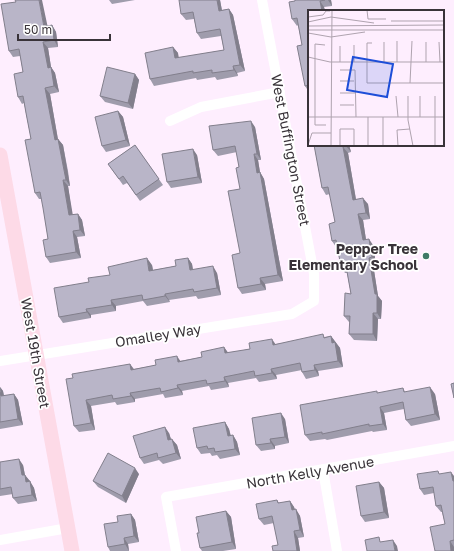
<svg xmlns="http://www.w3.org/2000/svg" width="454" height="551" viewBox="0 0 454 551" font-family="'Golos Text',sans-serif">
<style>
.lines{fill:none;stroke-linecap:round;stroke-linejoin:round}
.minor{stroke:#fff;stroke-width:10}
.secondary{stroke:#fddae7;stroke-width:15}
.wall{fill:#9f9cac}
.shaded-wall{fill:#827f8c}
.building{fill:#b9b5c8;stroke:#827f8c}
.poi-dot{fill:#3e7a66;stroke:#fff;stroke-width:1.5}
.labels{text-anchor:middle;dominant-baseline:central;stroke-width:3.5;stroke-linejoin:round;paint-order:stroke}
.street-label{font-size:14px;fill:#393339;stroke:#fff}
.poi-label{font-size:14px;font-weight:bold;fill:#393339;stroke:#fff;text-anchor:end}
.inset-road{fill:none;stroke:#afa3af;stroke-width:1}
.view{fill:#1d4ed8;fill-opacity:0.15;stroke:#1d4ed8;stroke-width:2}
.inset-edge{fill:none;stroke:#393339;stroke-width:2}
</style>
<rect width="100%" height="100%" fill="#feeefe"/>
<g class="lines">
<path class="minor" d="M170 121 201 107 280 92
M0 361 292 314 314 301V274L262 0
M323 470 337 551
M0 540 68 528
M176 551 166 497 454 446"/>
<path class="secondary" d="M0 155 72 551"/>
</g>
<path class="wall" d="M109 0H135L112 4Z
M220 0 222 10 229 9 233 15 245 71 237 73 238 76 217 80 215 77 197 80 196 78 154 86 150 79 173 47 178 53V58L224 50 221 36 201 39 197 33 194 19 186 20 181 14Z
M295 0H331L332 6 324 7 325 11H309V92L305 86 302 45 298 25 297 26 292 19Z
M52 25 56 32 58 47 48 48 51 67 55 73 59 92 50 94 58 139 63 145 68 171 70 186H68L72 215 78 214 82 220 85 236 77 237 81 258 50 263 46 257 48 239 42 199H39L35 193 31 139 24 103 22 104 18 97 23 72 20 56 13 57 9 51 47 26Z
M135 74 139 80 133 109 105 102 100 96Z
M118 111 123 117 130 146 106 152 102 146Z
M255 127 261 160H258L260 172 264 179 283 281 265 284 266 290 242 294 238 288 240 253V189L239 167 237 152 218 156 213 150Z
M135 145 163 185 140 201 127 183 123 185 108 164Z
M314 145H349L351 152 348 153 356 199 368 204 370 219 363 220 366 240 373 245 376 264H373L378 296 382 301 381 319H378L377 341 354 340 349 334 350 322H349L344 316 351 294 347 273H345L341 267 338 247H336L332 241 335 222 330 194 326 195 322 188Z
M197 155 202 183 171 188 167 182Z
M188 258 192 264 193 270 217 273 221 295 198 299 196 296 169 300 170 302 147 306 143 301 116 306V311L91 315V318L63 323 59 317 89 282 110 275 152 265 153 270 176 266Z
M331 336 340 348 343 367 318 371 319 376 306 379 302 372V370L276 375 277 379 259 382 256 378 228 383 229 387 211 390 209 386 182 391 183 395 165 398 163 394 135 399V402L117 405 115 402 91 406 95 430 79 432 74 426 73 378 130 364 134 369 202 357 224 347 228 353 276 344Z
M0 387 3 391 4 396 14 394 18 400 23 425 0 429Z
M403 388 405 392 435 394 440 420 411 426 406 420 404 409 384 413 387 430 373 432 372 431 327 440 325 439 310 441 305 435Z
M285 419 289 443 275 446V449L261 451 256 445Z
M225 422 229 429 231 436 233 435 237 442 240 455 220 459 217 455 212 456 210 453 201 454 197 448Z
M169 433 171 439 177 445 181 459 163 464 159 460 144 464 140 458Z
M0 462 23 465 25 475 34 488 37 501 18 504 13 498V494L0 496Z
M139 474 126 503 98 487 93 481Z
M441 474 454 476V551H435L445 524 442 512H441L436 506 434 493 424 495 420 489Z
M379 482 384 488 389 518 365 522 361 516Z
M277 500 279 503 290 501 294 507 295 509 300 516 304 537 298 538 300 551H273L278 545 274 523 264 525 259 519Z
M226 511 231 517 236 549 223 551H202L200 548 199 533Z
M131 514 135 520 139 542 128 544 129 551H110L108 547 118 522Z"/>
<path class="shaded-wall" d="M39 0H42L49 33 44 27Z
M217 0H220L223 17 219 11Z
M328 0H331L332 6Z
M320 1 324 7 325 11H322Z
M229 9 233 15 245 71 240 65Z
M52 25 56 32 58 47 54 40Z
M43 42 48 48 51 67 55 73 59 92 54 86 48 68Z
M173 47 178 53 180 64 175 58Z
M233 66 237 73 238 76 234 70Z
M135 74 139 80 133 109 128 103Z
M45 88 50 94 59 146 55 140Z
M118 111 123 117 130 146 126 140Z
M251 121 255 127 261 160 257 154Z
M58 139 63 145 70 186 66 180Z
M346 145H349L351 152 346 146Z
M343 147 348 153 357 206 353 200Z
M193 149 197 155 202 183 198 177Z
M254 154 258 160 261 179 257 173Z
M260 172 264 179 283 281 278 275Z
M63 180 68 186 74 222 69 215Z
M363 198 368 204 370 219 366 213Z
M78 214 82 220 85 236 80 230Z
M358 214 363 220 367 246 363 240Z
M73 231 77 237 81 258 76 252Z
M369 239 373 245 376 264 372 257Z
M147 258 152 265 154 277 149 271Z
M188 258 192 264 194 277 190 270Z
M369 258 373 264 378 296 382 301 381 319 377 313 375 294Z
M213 266 217 273 221 295 217 288Z
M260 278 265 284 266 290 261 284Z
M165 294 169 300 170 302 165 296Z
M111 300 116 306V311L112 305Z
M86 309 91 315V318L87 312Z
M373 313 378 319 377 341 373 334Z
M331 336 340 348 343 367 338 361 332 343Z
M272 339 276 345H273Z
M224 347 229 354 225 353Z
M177 356 181 362H178Z
M130 364 134 370H131Z
M314 365 318 371 319 376 315 370Z
M271 369 276 375 277 379 272 373Z
M224 377 228 383 229 387 225 381Z
M177 385 182 391 183 395 178 388Z
M0 387 3 391 5 402 1 396Z
M430 387 435 394 440 420 435 414Z
M130 393 135 399V402L131 396Z
M14 394 18 400 23 425 18 419Z
M86 400 91 406 95 430 91 423Z
M380 407 384 413 387 430 383 424Z
M281 413 285 419 289 443 285 437Z
M225 422 229 429 232 442 228 436Z
M165 427 169 433 173 446 168 440Z
M233 435 237 442 240 455 235 449Z
M172 439 177 445 181 459 176 453Z
M270 439 275 446V449L271 443Z
M19 459 23 465 26 481 22 475Z
M135 468 139 474 126 503 122 496Z
M451 472 454 476V483L453 481Z
M25 475 30 481 31 488 26 482Z
M30 481 34 488 37 501 32 495Z
M379 482 384 488 389 518 384 512Z
M290 501 294 507 296 516 292 510Z
M296 509 300 516 304 537 300 530Z
M226 511 231 517 236 549 232 542Z
M131 514 135 520 139 542 134 536Z
M294 531 298 538 300 551H297Z
M124 538 128 544 129 551 125 544Z
M393 540 397 546 398 551H395Z
M450 541 454 547V551H451Z"/>
<path class="building" d="M15 0H39L44 27 52 25 54 40 43 42 48 68 51 67 54 86 45 88 55 140 58 139 63 165 66 180H63L69 215 78 214 80 230 73 231 76 252 46 257 43 240 48 239 43 208 40 192 35 193 25 140 31 139 26 113 23 96 18 97 14 74 23 72 19 49 9 51 1 4 16 2Z
M179 0H217L219 11 229 9 240 65 233 66 234 70 212 73V70L193 73V71L150 79 145 53 173 47 175 58 224 50 220 29 197 33 193 12 181 14Z
M295 0H325L320 1 322 11H309V85L305 86 297 46 302 45 297 18 292 19 289 2 295 1Z
M107 67 135 74 128 103 100 96Z
M118 111 126 140 102 146 95 117Z
M251 121 257 154H254L257 173 260 172 278 275 260 278 261 284 238 288 232 255 240 253 228 191 240 189 236 168 239 167 235 146 213 150 209 126Z
M135 145 159 179 136 195 123 176 119 179 108 164Z
M314 145H346V146L343 147 353 200 363 198 366 213 358 214 363 240 369 239 372 257 369 258 375 294H377V313H373V334H349L350 316H344L345 293 351 294 346 266 341 267 336 240 332 241 329 224 335 222 328 187 322 188Z
M193 149 198 177 167 182 162 154Z
M147 258 149 271 176 266 175 260 188 258 190 270 213 266 217 288 194 292 193 289 165 294V296L143 300 142 295 111 300 112 305 86 309 87 312 59 317 54 288 89 282 88 278 110 275 108 267Z
M323 334 324 338 331 336 332 343 335 342 338 361 314 365 315 370 302 372 300 363 271 369 272 373 255 376 254 371 224 377 225 381 207 384 206 380 177 385 178 388 161 392 160 388 130 393 131 396 113 399 112 395 86 400 91 423 74 426 66 379 73 378 72 374 130 364 131 370 156 365 155 360 177 356 178 362 202 357 201 352 224 347 225 353 250 349 249 343 272 339 273 345Z
M454 383V398L451 384Z
M430 387 435 414 406 420 403 402 380 407 383 424 369 426V424L322 434V432L305 435 300 405 377 391V393L403 388 404 392Z
M0 392 1 396 14 394 18 419 0 422Z
M281 413 285 437 270 439 271 443 256 445 252 418Z
M225 422 228 436 233 435 235 449 215 452 214 448 208 449 207 446 197 448 193 428Z
M165 427 168 440 172 439 176 453 158 458 157 453 140 458 133 436Z
M108 453 135 468 122 496 93 481Z
M19 459 22 475H25L26 482 30 481 32 495 13 498 11 487 0 489V462Z
M438 471 439 474 451 472 453 481H454V540L450 541 451 551H435L430 527 445 524 441 505 436 506 433 487 420 489 417 474Z
M379 482 384 512 361 516 356 486Z
M277 500 278 503 290 501 292 510 296 509 300 530 294 531 297 551H273L272 546 278 545 272 516 259 519 256 504Z
M226 511 232 542 200 548 197 533H199L196 517Z
M131 514 134 536 124 538 125 544 108 547 104 524 118 522 117 516Z
M379 537 380 542 393 540 395 551H367L365 540Z"/>
<circle class="poi-dot" cx="426" cy="256" r="4"/>
<g class="labels">
<g class="street-label">
<text transform="translate(291 150) rotate(79)">West Buffington Street</text>
<text transform="translate(158 335) rotate(-9)">Omalley Way</text>
<text transform="translate(36 353) rotate(80)">West 19th Street</text>
<text transform="translate(310 472) rotate(-10)">North Kelly Avenue</text>
</g>
<g class="poi-label">
<text x="418" y="248">Pepper Tree<tspan x="418" dy="16">Elementary School</tspan></text>
</g>
</g>
<g transform="translate(308 10)">
<rect width="136" height="136" fill="#feeefe"/>
<path class="inset-road" d="M59 0 60 9H78M0 7 15 5 18 1H22M83 11H136M0 12 23 7 66 13M0 16 136 15M0 20H136M0 23 23 27 57 22M118 32V52M131 32 132 52M64 33H59V73H136M17 35 7 34V115H18M46 35V52M0 47 22 52M22 52H136M32 52V36M76 52V32M89 52V31M32 60H47L48 107M32 71H46M102 73 104 31M32 83H47M88 86 90 107M100 86V110L105 136M127 86V136M32 95H46M0 107H136M60 107V136M112 107V86M0 135 4 123H23M23 136 24 0M32 136V119H46V136M75 136V107M90 136 89 120 102 119"/>
<path class="view" d="M45 47 85 54 79 87 39 80Z"/>
<rect width="136" height="136" class="inset-edge"/>
</g>
<path d="M18 34v6h92v-6" fill="none" stroke="#393339" stroke-width="2"/>
<text x="24" y="34" font-size="12" fill="#393339" stroke="#ffffff" stroke-width="3" paint-order="stroke">50 m</text>
</svg>
